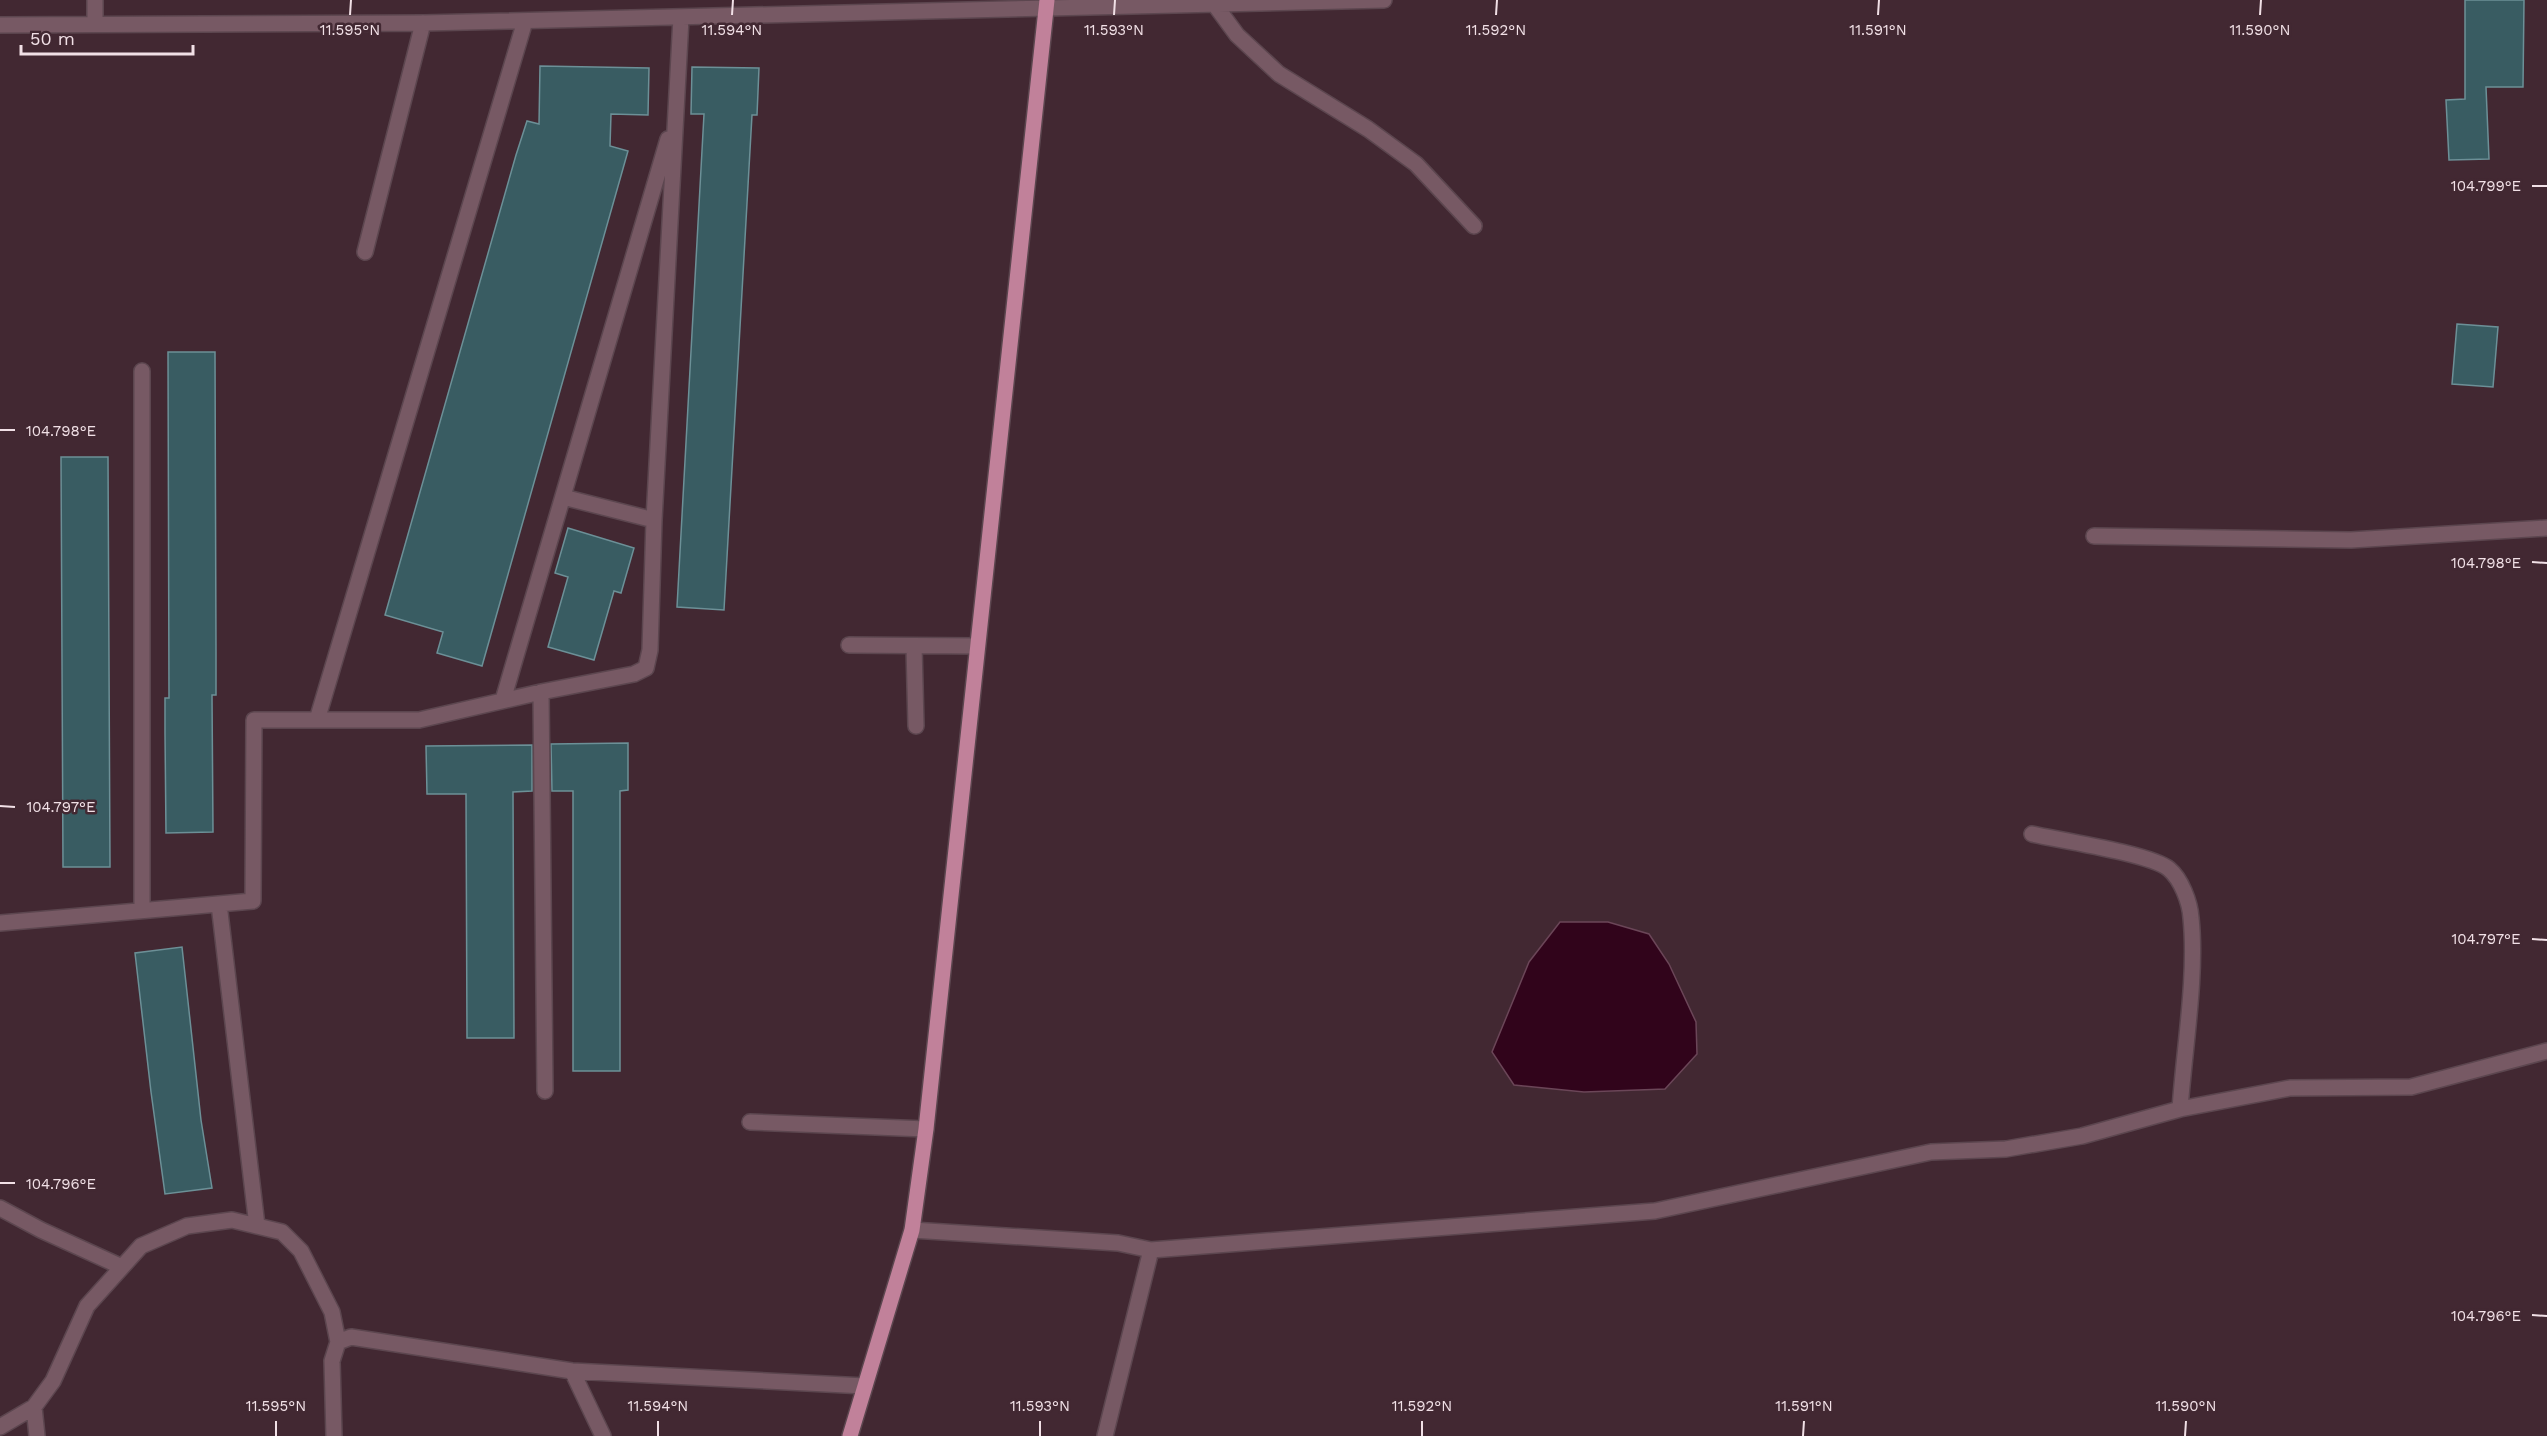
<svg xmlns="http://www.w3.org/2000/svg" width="2547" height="1436" viewBox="0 0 2547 1436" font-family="'Work Sans',sans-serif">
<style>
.water{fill:#31041b;stroke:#6b4658;stroke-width:1.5}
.building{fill:#395c62;stroke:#6c9097;stroke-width:1.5}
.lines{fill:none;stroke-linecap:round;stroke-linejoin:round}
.minor-casing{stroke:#5c464f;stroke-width:18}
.major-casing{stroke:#5c464f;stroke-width:18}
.minor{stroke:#775964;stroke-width:15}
.major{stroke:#c1819a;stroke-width:15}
.ticks{fill:none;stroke:#f1e0e6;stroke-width:2}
.ticks-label{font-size:15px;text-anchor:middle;fill:#f1e0e6;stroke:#422832;stroke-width:5;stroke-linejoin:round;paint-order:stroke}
</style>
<rect width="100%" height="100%" fill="#422832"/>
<path class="water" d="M1560 922H1608L1649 934 1669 964 1696 1022 1697 1054 1665 1089 1584 1092 1514 1085 1492 1052 1529 962Z"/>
<path class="building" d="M2465 0H2524L2523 87H2486L2489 159 2449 160 2446 100 2465 99Z
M540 66 649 68 648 115 611 114 610 146 628 151 482 666 437 653 443 632 385 615 516 155 527 121 539 124Z
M692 67 759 68 757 115H752L724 610 677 607 704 114H691Z
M2457 324 2498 327 2493 387 2452 384Z
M168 352H215L216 653V695H212L213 832 166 833 165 733V698H169Z
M61 457H108L110 867H63Z
M568 528 634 548 621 593 614 591 594 660 548 647 568 577 555 573Z
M628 743V790L620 791V1071H573V791H552L551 744Z
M532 745V791L513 792 514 1038H467L466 794H427L426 746Z
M182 947 201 1120 212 1188 165 1194 151 1092 135 953Z"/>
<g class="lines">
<g class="minor-casing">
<path id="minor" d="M95 0V24
M1215 5 1237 35 1279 74 1368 129 1416 164 1474 226
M0 25 423 23 1384 0
M365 252 423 23
M142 371V910
M563 497 654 520
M2094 536 2351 540 2547 528
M849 645 977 646
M914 646 916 726
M541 692 545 1091
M503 700 668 139
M317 720 525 21
M2032 834C2059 840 2151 854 2169 869 2181 879 2190 902 2191 918 2197 976 2184 1050 2180 1109
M219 904 257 1226
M0 923 253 901 254 720H419L541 692 634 674 646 668 650 650 654 520 681 18
M750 1122 926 1129
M0 1208 41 1230 122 1267
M912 1230 1118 1243 1151 1250 1655 1211 1931 1152 2006 1149 2082 1136 2180 1109 2290 1088 2411 1087 2547 1051
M338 1342 351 1337 572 1371 865 1386
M572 1371 603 1436
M34 1407 37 1436
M0 1427 34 1407 53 1381 87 1306 141 1246 187 1226 232 1220 282 1232 301 1251 332 1312 338 1342 332 1361 334 1436
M1105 1436 1151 1250"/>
</g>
<g class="major-casing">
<path id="major" d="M850 1436 912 1230 926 1129 1047 0"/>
</g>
<use href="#minor" class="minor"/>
<use href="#major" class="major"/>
</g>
<path class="ticks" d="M350 15 351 0M732 15 733 0M1114 15 1115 0M1496 15 1497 0M1878 15 1879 0M2260 15 2261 0M2532 186H2547M0 430H15M2532 562 2547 563M0 806 15 807M2532 939 2547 940M0 1183H15M2532 1315 2547 1316M276 1436V1421M658 1436V1421M1040 1436V1421M1422 1436V1421M1803 1436 1804 1421M2185 1436 2186 1421"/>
<g class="ticks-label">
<text x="350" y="35">11.595°N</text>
<text x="732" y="35">11.594°N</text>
<text x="1114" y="35">11.593°N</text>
<text x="1496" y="35">11.592°N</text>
<text x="1878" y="35">11.591°N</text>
<text x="2260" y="35">11.590°N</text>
<text x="2486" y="191">104.799°E</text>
<text x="61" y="436">104.798°E</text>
<text x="2486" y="568">104.798°E</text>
<text x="61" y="812">104.797°E</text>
<text x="2486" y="944">104.797°E</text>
<text x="61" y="1189">104.796°E</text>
<text x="2486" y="1321">104.796°E</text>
<text x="276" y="1411">11.595°N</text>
<text x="658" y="1411">11.594°N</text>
<text x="1040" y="1411">11.593°N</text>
<text x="1422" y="1411">11.592°N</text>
<text x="1804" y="1411">11.591°N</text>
<text x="2186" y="1411">11.590°N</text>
</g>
<path d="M21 45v9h172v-9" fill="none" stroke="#f1e0e6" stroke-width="3"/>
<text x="30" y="45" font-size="18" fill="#f1e0e6" stroke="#422832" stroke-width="4.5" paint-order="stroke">50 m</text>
</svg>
